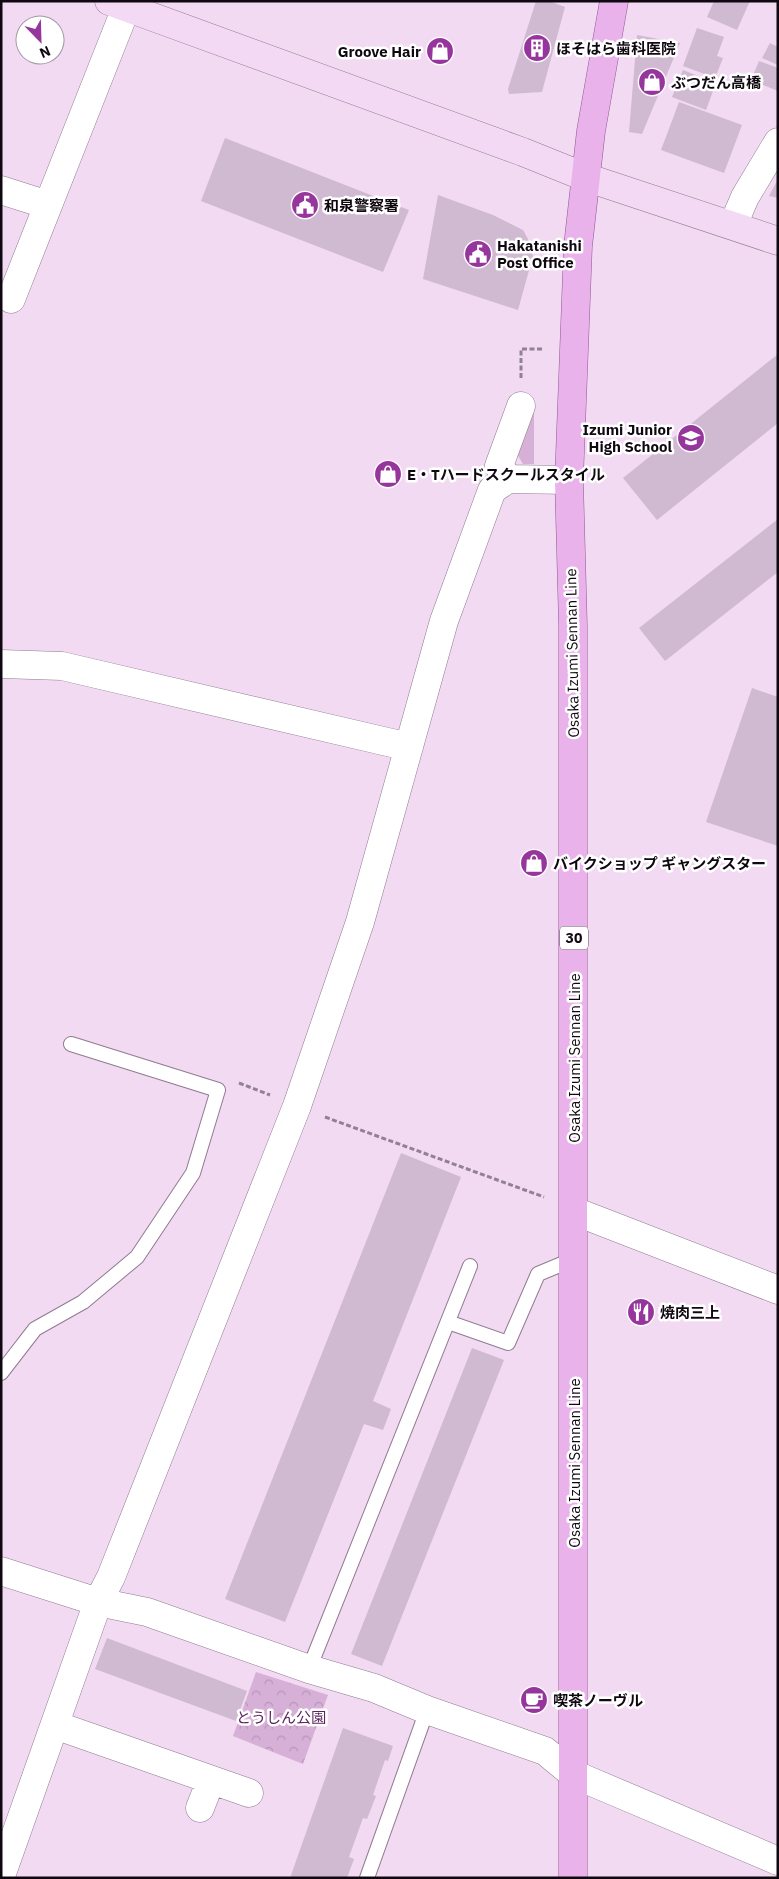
<svg xmlns="http://www.w3.org/2000/svg" width="779" height="1879" viewBox="0 0 779 1879" font-family="'IBM Plex Sans','Noto Sans JP',sans-serif">
<style>
.grass{fill:#d6b0d7}
.park{fill:url(#park-crowns)}
.building{fill:#d0bad1}
.lines{fill:none;stroke-linecap:round;stroke-linejoin:round}
.lane-casing{stroke:#907b90;stroke-width:16}
.street-casing{stroke:#907b90;stroke-width:29}
.secondary-casing{stroke:#907b90;stroke-width:29}
.primary-casing{stroke:#935596;stroke-width:29}
.path{stroke:#928192;stroke-width:3;stroke-dasharray:5 2.5;stroke-linecap:butt}
.lane{stroke:#fff;stroke-width:14}
.street{stroke:#fff;stroke-width:28}
.secondary{stroke:#f4d9f5;stroke-width:28}
.primary{stroke:#e9b2eb;stroke-width:28}
.labels{text-anchor:middle;dominant-baseline:central;stroke-width:5;stroke-linejoin:round;paint-order:stroke}
.shield{fill:#fff;stroke:#585258;stroke-width:1}
.shield-label{font-size:14px;font-weight:bold;fill:#100810}
.poi-label{font-size:15px;font-weight:bold;fill:#100810;stroke:#fff;text-anchor:start}
.street-label{font-size:15px;fill:#100810;stroke:#fff}
.park-label{font-size:15px;fill:#5c255f;stroke:#fff}
</style>
<defs>
<pattern id="park-crowns" width="20" height="18" patternUnits="userSpaceOnUse" patternTransform="scale(1.25)"><rect width="20" height="18" fill="#d6b0d7"/><path d="M2 6a3 3 0 1 1 6 0M12 15a3 3 0 1 1 6 0" fill="none" stroke="#b796b8"/></pattern>
</defs>
<rect width="100%" height="100%" fill="#f1daf2"/>
<path class="grass" d="M534 404V464H523L514 449Z"/>
<path class="park" d="M256 1672 328 1695 303 1764 233 1736Z"/>
<path class="building" d="M536 1H549L565 7 542 92 509 94 508 89Z
M714 1H750L737 30 707 17Z
M697 28 724 37 717 56 723 58 715 78 683 66Z
M637 35 680 43 642 134 629 132Z
M770 43 778 47V65L762 58Z
M759 61 778 68V91L751 80Z
M683 70 716 83 706 110 672 97Z
M679 102 742 125 724 173 661 150Z
M225 138 409 210 383 272 201 201Z
M778 179V198L769 196Z
M438 195 493 215 523 230 528 239 533 256 518 310 423 279Z
M778 354V423L657 520 623 478Z
M778 519V572L665 661 639 628Z
M752 688 778 697V846L706 822Z
M401 1153 461 1177 373 1401 391 1409 383 1430 364 1424 285 1622 225 1599Z
M472 1348 504 1360 382 1666 351 1654Z
M107 1638 247 1691 236 1721 95 1669Z
M343 1728 393 1746 388 1761 385 1760 373 1795 376 1796 367 1819 363 1818 349 1857 354 1859 347 1878H290Z"/>
<g class="lines">
<g class="lane-casing">
<path id="lane" d="M448 1322 508 1343 538 1274 574 1259
M1 1373 35 1329 83 1302 137 1257 193 1173 218 1090 71 1044
M309 1669 470 1266
M367 1878 427 1710"/>
</g>
<g class="street-casing">
<path id="street" d="M1 190 48 205
M733 225 745 197 778 142
M11 299 126 8
M508 479 499 466 521 406
M1 664 62 666 409 747
M574 1211 778 1290
M1 1571 98 1602 147 1612 309 1669 374 1688 427 1710 545 1751 573 1774 778 1861
M55 1725 249 1793
M200 1808 211 1780
M1 1876 98 1602 111 1577 297 1106 360 922 444 621 492 490 508 479 569 480"/>
</g>
<g class="secondary-casing">
<path id="secondary" d="M109 1 523 152 585 177 778 241"/>
</g>
<g class="primary-casing">
<path id="primary" d="M573 1878V626L569 480 578 246 591 131 614 1"/>
</g>
<path class="path" d="M521 378V349H544
M239 1083 270 1095
M325 1117 544 1197"/>
<use href="#lane" class="lane"/>
<use href="#street" class="street"/>
<use href="#secondary" class="secondary"/>
<use href="#primary" class="primary"/>
</g>
<defs>
<g id="building-disc" transform="scale(1.4375)"><circle r="9.5" fill="#96359c" stroke="#fff"/><path d="M-4-6H4V6H1V3H-1V6H-4ZM-2.5-4.3h1.7v1.8h-1.7ZM.8-4.3h1.7v1.8H.8ZM-2.5-1h1.7V.8h-1.7ZM.8-1h1.7V.8H.8Z" fill="#fff"/></g>
<g id="shop-disc" transform="scale(1.4375)"><circle r="9.5" fill="#96359c" stroke="#fff"/><path d="M-5-2.5h2.3a2.7 3.5 0 0 1 5.4 0H5L5.5 6h-11ZM-1.5-2.5h3a1.5 2.3 0 0 0-3 0Z" fill="#fff"/></g>
<g id="civic-disc" transform="scale(1.4375)"><circle r="9.5" fill="#96359c" stroke="#fff"/><path d="M-.6-6.5H3V-4.5H.6V-3L4-1V1h2V6H-6V1h2V-1L-.6-3ZM-1.2 2.5V6h2.4V2.5Z" fill="#fff"/></g>
<g id="school-disc" transform="scale(1.4375)"><circle r="9.5" fill="#96359c" stroke="#fff"/><path d="M0-5L7-2L0 1L-7-2ZM-4 1L0 2.5L4 1V4Q0 6-4 4Z" fill="#fff"/></g>
<g id="restaurant-disc" transform="scale(1.4375)"><circle r="9.5" fill="#96359c" stroke="#fff"/><path d="M-5-6h1v4h1v-4h1v4h1v-4h1v5L-1.5 .5V6h-2V.5L-5-1ZM5-6V6H3V1.5H1.5Q1.5-4 5-6Z" fill="#fff"/></g>
<g id="cafe-disc" transform="scale(1.4375)"><circle r="9.5" fill="#96359c" stroke="#fff"/><path d="M-5.5-4.5H6V0H3Q3 3.5 0 3.5H-2.5Q-5.5 3.5-5.5 0ZM3-3.2v2h1.7v-2ZM-6 4.5H4V6H-6Z" fill="#fff"/></g>
</defs>
<g fill-rule="evenodd">
<use href="#building-disc" x="537" y="48"/>
<use href="#shop-disc" x="440" y="51"/>
<use href="#shop-disc" x="652" y="82"/>
<use href="#civic-disc" x="305" y="205"/>
<use href="#civic-disc" x="478" y="254"/>
<use href="#school-disc" x="691" y="438"/>
<use href="#shop-disc" x="388" y="474"/>
<use href="#shop-disc" x="534" y="863"/>
<use href="#restaurant-disc" x="641" y="1312"/>
<use href="#cafe-disc" x="534" y="1700"/>
</g>
<g class="labels">
<rect class="shield" x="560" y="926.5" width="28" height="23" rx="4"/>
<g class="shield-label">
<text x="574" y="938">30</text>
</g>
<g class="poi-label">
<text x="556" y="48">ほそはら歯科医院</text>
<text x="421" y="51" text-anchor="end">Groove Hair</text>
<text x="671" y="82">ぶつだん高橋</text>
<text x="324" y="205">和泉警察署</text>
<text x="497" y="245">Hakatanishi<tspan x="497" dy="17">Post Office</tspan></text>
<text x="672" y="429" text-anchor="end">Izumi Junior<tspan x="672" dy="17">High School</tspan></text>
<text x="407" y="474">E・Tハードスクールスタイル</text>
<text x="553" y="863">バイクショップ ギャングスター</text>
<text x="660" y="1312">焼肉三上</text>
<text x="553" y="1700">喫茶ノーヴル</text>
</g>
<g class="street-label">
<text transform="translate(572 653) rotate(-91)">Osaka Izumi Sennan Line</text>
<text transform="translate(574 1058) rotate(-90)">Osaka Izumi Sennan Line</text>
<text transform="translate(574 1463) rotate(-90)">Osaka Izumi Sennan Line</text>
</g>
<g class="park-label">
<text x="281" y="1717">とうしん公園</text>
</g>
</g>
<rect width="779" height="1879" fill="none" stroke="#100810" stroke-width="5"/>
<g transform="translate(40 40) rotate(157)"><circle r="24" fill="#ffffff" stroke="#9f9c9f"/>
<path d="M0-4L9 19L0 12L-9 19Z" fill="#96359c"/>
<text y="-8" font-size="14" font-weight="bold" text-anchor="middle" fill="#100810">N</text>
</g>
</svg>
